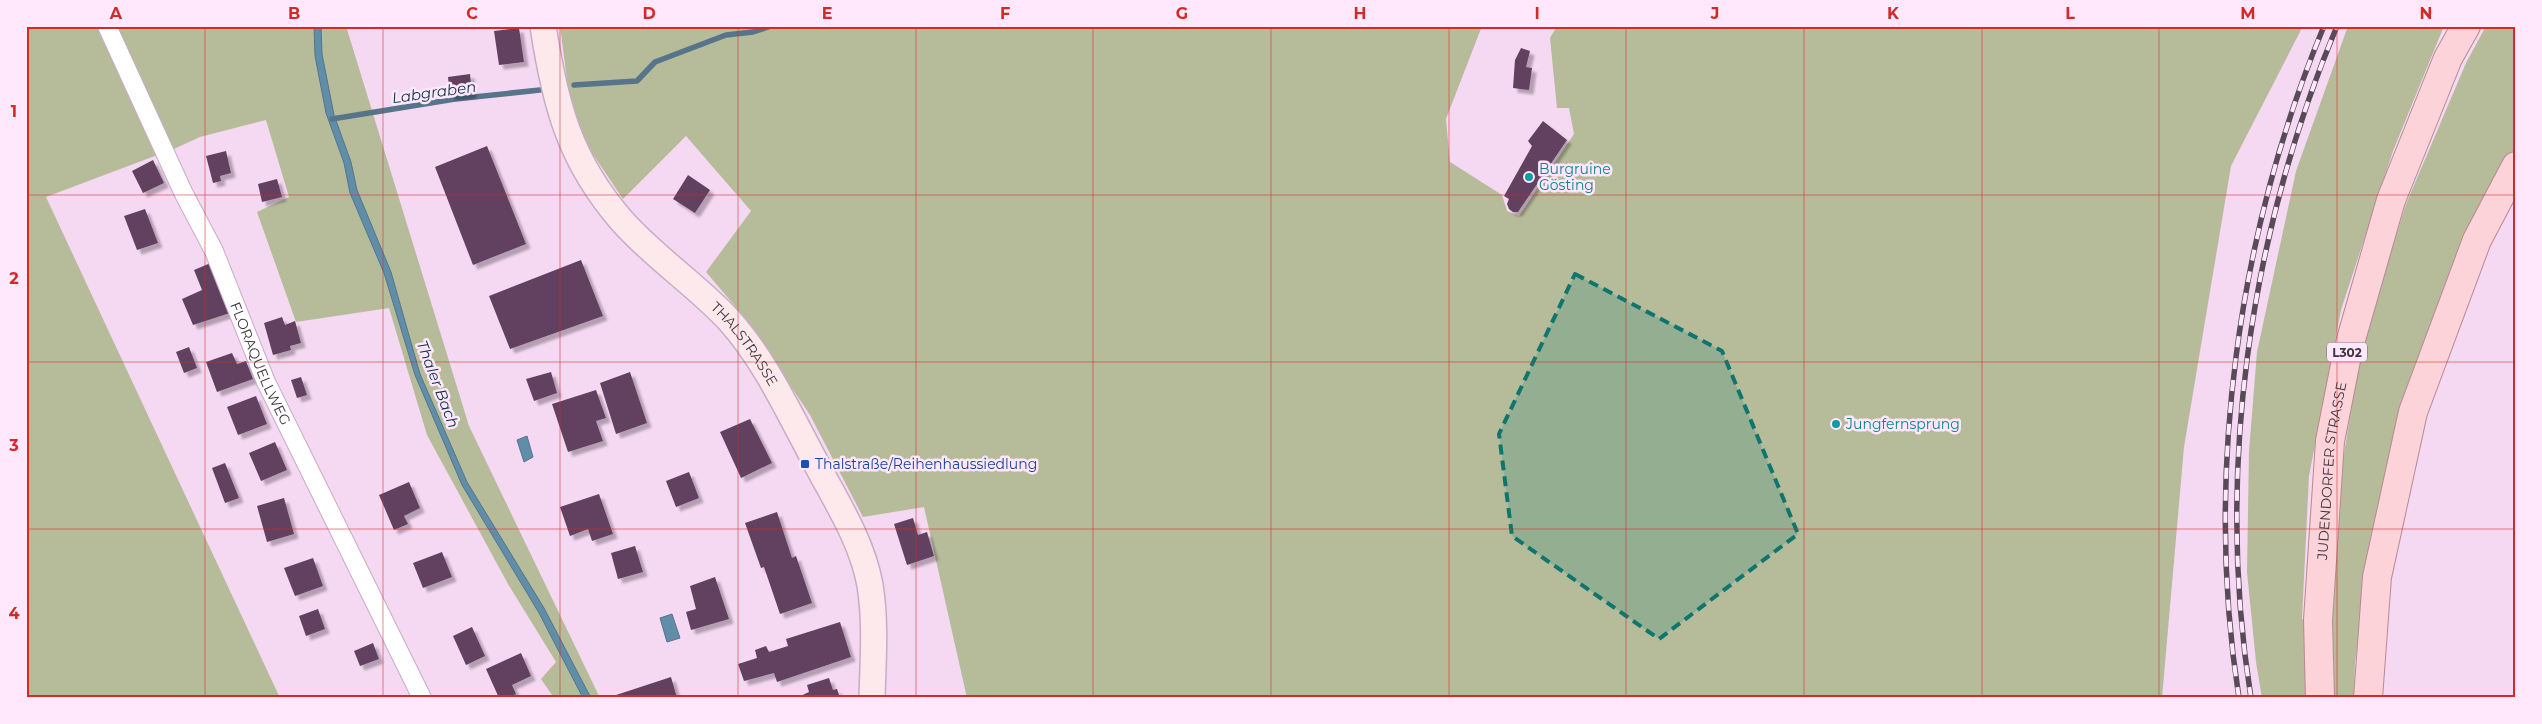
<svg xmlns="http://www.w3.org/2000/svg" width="2542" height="724" viewBox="0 0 2542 724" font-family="Montserrat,sans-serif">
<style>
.green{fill:#b6bc9a}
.water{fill:#608ea9;stroke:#57748a}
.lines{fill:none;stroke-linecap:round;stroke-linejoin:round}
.stream{stroke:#57748a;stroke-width:5.5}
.building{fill:#624160;filter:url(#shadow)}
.street-casing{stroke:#c8acc5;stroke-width:20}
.secondary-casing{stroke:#c8acc5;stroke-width:28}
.primary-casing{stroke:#b88993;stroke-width:30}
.street{stroke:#fff;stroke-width:18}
.secondary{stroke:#fde9ec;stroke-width:25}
.primary{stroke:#fbd3d9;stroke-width:28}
.rail-casing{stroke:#584b57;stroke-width:5.5}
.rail{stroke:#ffe7fc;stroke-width:4;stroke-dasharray:11;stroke-linecap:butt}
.marked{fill:#0f766e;fill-opacity:0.2;stroke:#0f766e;stroke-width:4;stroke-dasharray:10 6;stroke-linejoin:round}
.grid{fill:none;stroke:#d62828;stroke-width:1;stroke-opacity:0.55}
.culture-dot{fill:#0f9aa8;stroke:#ffe7fc;stroke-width:2}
.transit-dot{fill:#1a4fb4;stroke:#ffe7fc;stroke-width:2}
.labels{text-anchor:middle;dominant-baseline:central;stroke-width:5;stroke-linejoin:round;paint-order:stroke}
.shield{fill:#ffe7fc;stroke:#7a6b78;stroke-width:1}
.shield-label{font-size:12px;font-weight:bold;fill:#413640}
.culture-label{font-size:14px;fill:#0d838f;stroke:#ffe7fc;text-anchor:start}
.street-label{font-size:14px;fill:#413640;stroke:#ffe7fc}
.transit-label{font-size:14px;fill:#164399;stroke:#ffe7fc;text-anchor:start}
.water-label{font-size:15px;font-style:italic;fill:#0a3347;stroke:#ffe7fc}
.neatline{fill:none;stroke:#d62828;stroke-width:2}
.grid-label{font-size:16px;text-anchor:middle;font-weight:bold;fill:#d62828}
</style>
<defs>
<filter id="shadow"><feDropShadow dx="4.5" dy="4.5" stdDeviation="1" flood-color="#0004"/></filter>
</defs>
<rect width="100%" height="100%" fill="#f5d8f2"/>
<path class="green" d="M26 26H346L469 426 600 698H554L541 679 556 662 508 584 427 435 389 308 296 322 257 212 289 197 266 120 200 137 176 148 46 197 280 698H26Z
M560 26H1482L1446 119 1450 162 1502 195 1507 211 1519 216 1574 134 1569 108H1557L1550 38 1557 26H2303L2231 166 2184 447 2162 698H967L924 507 863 517 810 415 746 319 706 272 751 211 686 136 623 199 586 144 569 95Z
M2348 26H2444L2393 151 2341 310 2309 476 2302 619 2306 620 2308 698H2262L2256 662 2247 572 2249 451 2257 352 2296 171Z
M2486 26H2516V147L2450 280 2401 410 2372 531 2355 663 2354 698H2330L2328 653 2342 466 2361 348 2406 204 2466 63Z"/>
<path class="water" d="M314 26H321L322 54 334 115 351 162 357 190 391 272 420 374 467 482 544 608 591 698H583L539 613 462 485 415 375 384 273 350 193 344 163 326 113 315 56Z
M527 436 533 457 524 462 517 440Z
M672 614 680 638 667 642 660 618Z"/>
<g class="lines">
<path class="stream" d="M574 85 637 81 655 62 726 35 753 32 771 26
M332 119 455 99 540 90"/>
</g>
<path class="building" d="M519 28 524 62 499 65 494 31Z
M1521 48 1530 51 1526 67 1532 68 1529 90 1513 88 1515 60Z
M470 74 472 94 450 96 448 77Z
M1543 121 1567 140 1518 212H1513L1509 209 1507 204 1509 199 1504 196 1532 146 1528 141Z
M487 146 526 244 473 265 435 167Z
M226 151 231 173 220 176 221 181 213 183 206 156Z
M153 160 164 183 143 193 132 171Z
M688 175 710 190 695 213 673 199Z
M277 179 282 197 262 202 258 184Z
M145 209 158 243 137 250 124 216Z
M581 260 603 316 510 349 489 296Z
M213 262 233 312 193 325 182 299 202 290 194 270Z
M282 317 285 325 295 321 301 343 290 346 291 350 273 355 264 323Z
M189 347 197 368 184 373 176 352Z
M232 353 237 364 246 361 253 379 217 392 206 362Z
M551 372 557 393 534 401 526 379Z
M630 372 647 423 616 434 600 383Z
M301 377 307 395 297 398 291 380Z
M596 390 606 418 596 421 603 441 568 452 552 404Z
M256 396 267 424 238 435 227 407Z
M750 419 772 463 741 478 720 432Z
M275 442 287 470 261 481 249 453Z
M225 463 239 498 225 503 212 468Z
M689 472 699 498 676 507 666 481Z
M409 482 420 508 404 516 408 524 394 530 379 495Z
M599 494 613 534 592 541 588 529 570 536 560 507Z
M284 498 294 534 267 542 257 506Z
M777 512 792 558 796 556 812 603 780 614 764 567 761 568 745 523Z
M913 518 918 535 927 532 934 556 907 565 894 524Z
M635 546 643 572 618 579 611 553Z
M442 552 452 577 423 588 413 563Z
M313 558 323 586 295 596 284 568Z
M715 577 729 619 691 630 686 612 696 609 690 586Z
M318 609 325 629 306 636 299 616Z
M840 622 851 657 777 682 774 673 744 681 738 664 757 658 755 650 766 646 769 652 788 646 786 639Z
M472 627 485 656 466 665 453 636Z
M373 643 379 659 360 666 354 651Z
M521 653 531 676 512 685 516 694 508 698H499L486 669Z
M671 677 677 698H611L610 697Z
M829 678 833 690 837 689 840 698H796L809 692 807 685Z"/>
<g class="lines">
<g class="street-casing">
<g id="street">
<path id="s1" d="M107 26 184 194 214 251 266 382 422 698"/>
</g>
</g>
<g class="secondary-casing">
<g id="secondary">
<path id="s2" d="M543 26C555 104 569 160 622 221 654 257 695 284 728 319 766 361 790 415 817 465 837 503 862 541 870 585 876 622 873 661 872 698"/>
</g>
</g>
<g class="primary-casing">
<g id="primary">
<path id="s3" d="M2320 698 2318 620 2330 441 2348 350 2391 200 2448 58 2466 26"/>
<path d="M2368 698 2377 577 2413 412 2477 240 2516 166"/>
</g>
</g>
<use href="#street" class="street"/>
<use href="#secondary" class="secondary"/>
<use href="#primary" class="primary"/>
<g class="rail-casing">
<path id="rail" d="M2239 698C2204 476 2238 232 2324 26
M2251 698C2215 472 2249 236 2337 26"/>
</g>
<use href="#rail" class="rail"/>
</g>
<path class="marked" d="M1575 274 1722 351 1798 534 1659 639 1512 536 1499 434Z"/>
<path class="grid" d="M205 26V698M383 26V698M560 26V698M738 26V698M916 26V698M1093 26V698M1271 26V698M1449 26V698M1626 26V698M1804 26V698M1982 26V698M2159 26V698M2337 26V698M26 195H2516M26 362H2516M26 529H2516"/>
<g class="culture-dot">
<circle cx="1529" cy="177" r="5"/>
<circle cx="1836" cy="424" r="5"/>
</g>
<rect class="transit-dot" x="800" y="459" width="10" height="10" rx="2.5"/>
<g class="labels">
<rect class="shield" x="2327" y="342.5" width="40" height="19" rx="4"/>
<g class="shield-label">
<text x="2347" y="352">L302</text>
</g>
<g class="culture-label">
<text x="1539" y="169">Burgruine<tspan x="1539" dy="16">Gösting</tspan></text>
<text x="1846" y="424">Jungfernsprung</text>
</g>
<g class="street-label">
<text stroke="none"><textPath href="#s2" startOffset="388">THALSTRASSE</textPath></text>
<text stroke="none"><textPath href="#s1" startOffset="371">FLORAQUELLWEG</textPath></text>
<text stroke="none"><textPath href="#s3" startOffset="228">JUDENDORFER STRASSE</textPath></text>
</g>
<g class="transit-label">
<text x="815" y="464">Thalstraße/Reihenhaussiedlung</text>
</g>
<g class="water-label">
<text transform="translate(434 92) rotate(-8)">Labgraben</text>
<text transform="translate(438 384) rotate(69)">Thaler Bach</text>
</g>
</g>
<rect width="2542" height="724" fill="none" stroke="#ffe7fc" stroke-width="55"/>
<rect x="28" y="28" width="2486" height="668" class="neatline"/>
<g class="grid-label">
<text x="116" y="19">A</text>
<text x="294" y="19">B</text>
<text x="472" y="19">C</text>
<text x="649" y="19">D</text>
<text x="827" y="19">E</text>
<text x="1005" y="19">F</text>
<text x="1182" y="19">G</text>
<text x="1360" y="19">H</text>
<text x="1537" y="19">I</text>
<text x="1715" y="19">J</text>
<text x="1893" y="19">K</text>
<text x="2070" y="19">L</text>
<text x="2248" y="19">M</text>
<text x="2426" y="19">N</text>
<text x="14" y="117">1</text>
<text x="14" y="284">2</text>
<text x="14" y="451">3</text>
<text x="14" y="619">4</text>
</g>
</svg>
